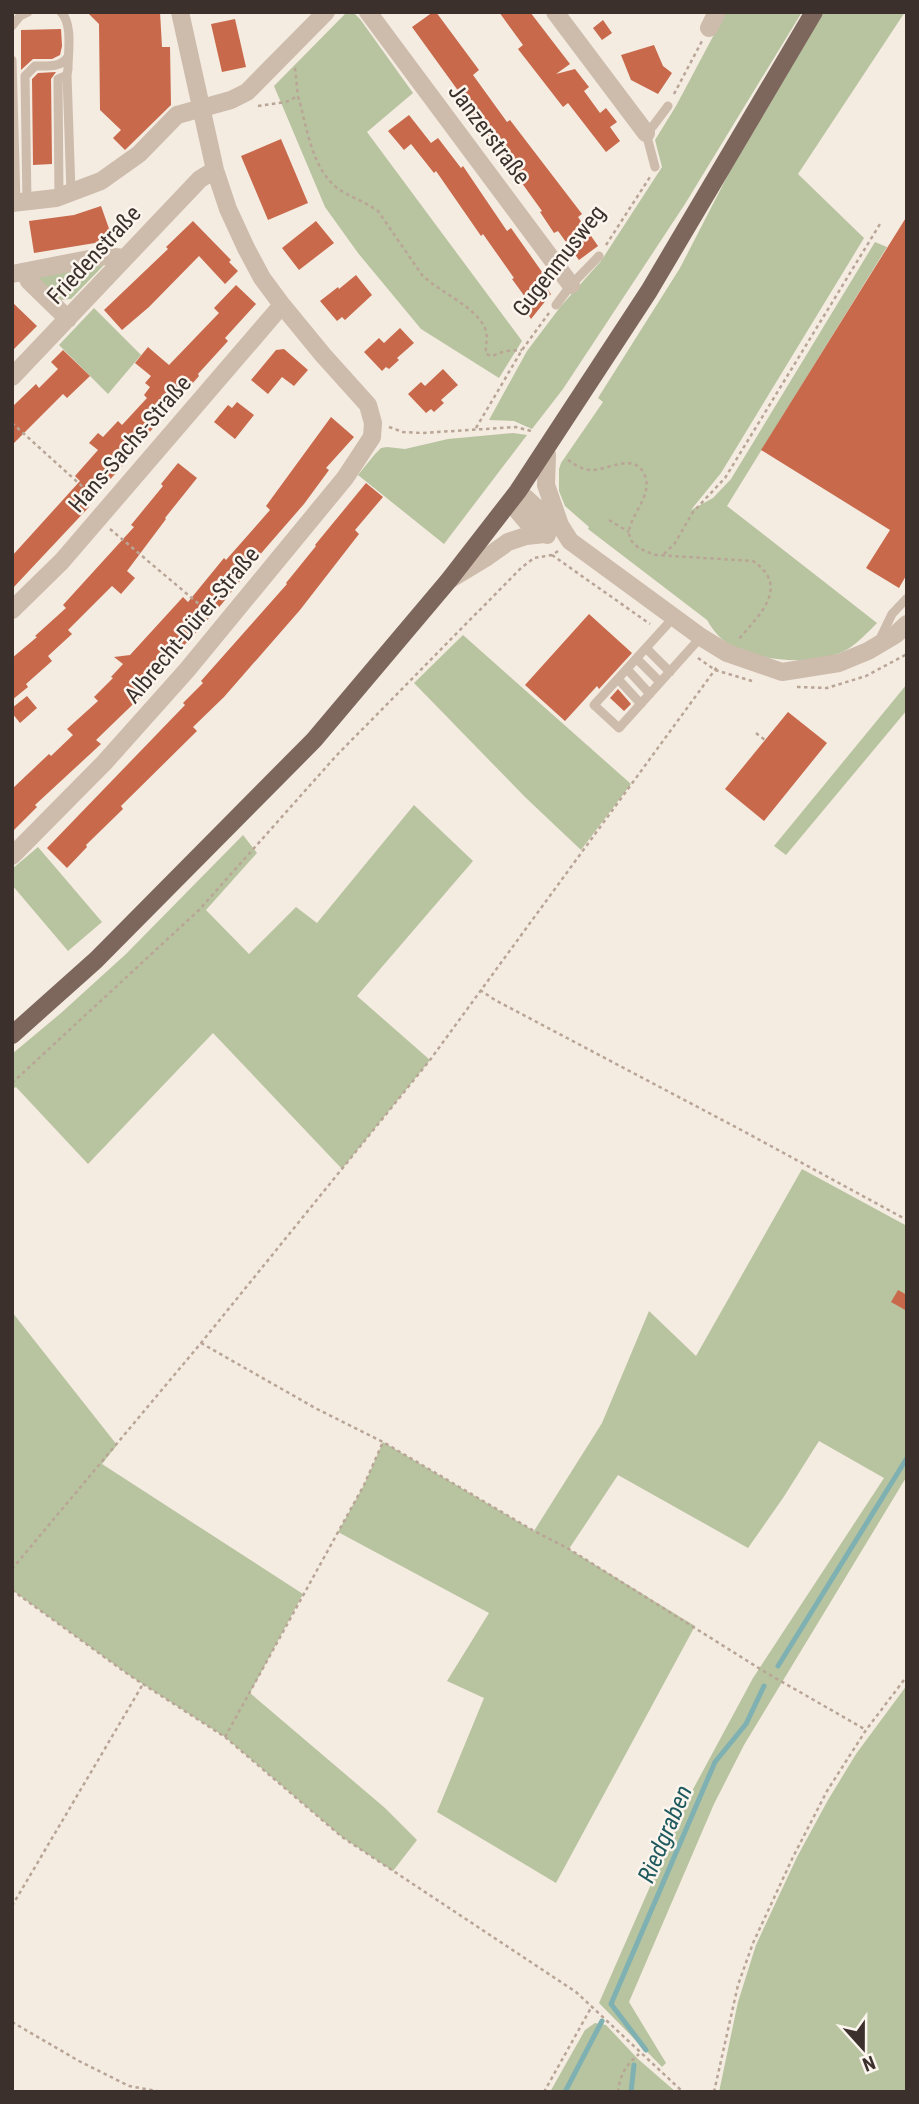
<svg xmlns="http://www.w3.org/2000/svg" width="919" height="2104" viewBox="0 0 919 2104" font-family="'Roboto Condensed',sans-serif">
<style>
.green{fill:#b8c4a0}
.lines{fill:none;stroke-linecap:round;stroke-linejoin:round}
.stream{stroke:#7fb0b2;stroke-width:5}
.building{fill:#c8694b}
.path{stroke:#b9a596;stroke-width:2.5;stroke-dasharray:3.5 3.5;stroke-linecap:butt}
.lane{stroke:#cdbbac;stroke-width:9}
.street{stroke:#cdbbac;stroke-width:18}
.primary{stroke:#7d675c;stroke-width:18}
.labels{text-anchor:middle;dominant-baseline:central;stroke-width:5;stroke-linejoin:round;paint-order:stroke}
.street-label{font-size:23px;fill:#3b302b;stroke:#fbf5ee}
.water-label{font-size:24px;font-style:italic;fill:#1f5a5e;stroke:#fbf5ee}
</style>
<rect width="100%" height="100%" fill="#f4ebe1"/>
<path class="green" d="M353 12 360 19 413 93 367 132 522 341 499 378 421 329 358 253 325 207 274 86 345 14Z
M726 12H802L685 204 563 389 532 429 514 421 489 420 527 351 561 306 601 261 662 167 655 140 676 106Z
M824 12H905L798 174 864 238 721 473 691 510 713 498 731 479 875 242 887 247 727 506 877 623C868 632 859 642 848 649 818 667 758 662 729 644 719 638 713 630 707 620L588 529 589 527 565 506 559 491V469L561 463 603 402 598 398 680 268 729 173Z
M101 263 104 265 71 299 60 300 38 281 37 276Z
M94 308 141 355 108 394 59 345Z
M513 433 527 435 444 544 358 475 375 454 381 448 387 447 405 449 448 439Z
M463 635 631 784 581 850 525 797 414 683Z
M907 684V710L786 855 774 846Z
M414 805 473 861 357 996 430 1060 342 1169 213 1033 88 1164 16 1087 12 1089V1054L61 1013 126 954 243 835 257 853 206 910 249 954 296 907 317 923Z
M38 847 102 922 68 951 12 885V869Z
M802 1169 907 1226V1476L744 1745 714 1804 629 2002 666 2063 662 2067 599 2003 691 1793 753 1678 884 1478 819 1441 783 1498 748 1548 618 1475 569 1549 695 1626 556 1883 437 1812 484 1698 447 1681 489 1613 338 1532 364 1485 383 1442 534 1531 602 1423 649 1311 696 1356Z
M12 1312 117 1445 102 1464 303 1594 250 1693 385 1808 417 1840 393 1871 342 1837 225 1737 129 1675 12 1590Z
M907 1685V2092H719L738 2002 756 1945 797 1857 828 1800 856 1754Z
M595 2023 606 2025 638 2059 676 2092H550L585 2030Z"/>
<g class="lines">
<path class="stream" d="M778 1666 907 1458
M646 2050 611 2004 715 1762 746 1724 764 1686
M565 2092 602 2021
M631 2092 634 2065"/>
</g>
<path class="building" d="M87 12H160L162 47H170L171 105 125 150 113 138 121 130 100 110 99 24Z
M433 12H436L479 70 473 75 507 122 510 120 582 214 578 217 598 246 579 260 558 231 554 233 540 212 542 211 465 104 467 103 412 27Z
M499 12H530L570 64 556 74 575 69 589 87 584 91 600 113 606 108 617 122 610 127 620 141 606 152 568 103 563 107 518 49 523 45Z
M235 19 246 67 222 72 211 24Z
M603 20 612 33 602 40 593 28Z
M61 29 62 46 60 55 52 59H33L21 70V30Z
M654 45 663 66 672 73 658 94 631 80 621 55Z
M56 72 51 79 52 164 33 165 32 79 38 73Z
M409 115 431 143 438 138 461 168 463 166 507 231 511 228 552 286 548 290 551 294 531 319 522 305 528 301 512 279 514 278 483 234 481 236 436 171 434 173 411 144 404 150 388 131Z
M281 139 308 203 268 220 241 156Z
M101 206 112 237 95 243 34 253 29 221 74 215Z
M907 216V574L899 588 866 568 890 530 761 450Z
M193 221 231 260 229 262 238 271 225 284 199 256 149 307 122 330 104 310 168 249 166 247Z
M316 221 334 243 299 270 282 248Z
M356 275 372 295 345 320 342 317 337 321 320 301 338 287 339 289Z
M236 285 256 304 225 338 228 341 198 374 199 376 141 442 143 443 87 505 89 507 12 589V556L80 481 75 476 98 450 89 443 98 433 103 437 118 421 122 425 147 398 144 395 150 387 145 383 151 376 135 363 148 347 169 365 219 313 214 308Z
M12 302 37 326 12 351Z
M400 328 414 343 397 358 399 360 389 369 386 367 382 371 364 352 379 338 384 343Z
M284 349 308 370 294 386 282 377 268 394 251 380 276 350Z
M63 350 90 376 67 398 63 394 12 445V407L36 384 39 388 58 369 51 362Z
M443 369 458 385 441 400 444 403 434 412 431 409 426 413 408 394 421 382 425 386Z
M237 402 254 415 235 439 214 422 228 405 232 408Z
M331 417 354 437 326 468 329 470 304 504 243 574 245 575 221 605 155 677 158 680 96 740 101 744 35 805 37 807 12 832V789L49 754 51 756 73 735 67 729 98 701 94 697 113 678 111 677 123 664 114 657 130 655 183 597 188 602 224 558 226 560 270 510 266 506Z
M178 463 197 478 165 518 166 519 127 571 135 578 121 594 112 586 68 630 72 634 48 656 52 661 26 684 28 687 12 700V658L37 637 35 636 66 608 63 605 134 527 131 525 163 486 161 484Z
M366 483 383 497 355 530 359 534 300 610 224 697 193 727 197 731 121 806 123 809 86 845 87 847 67 868 47 848 185 705 183 703 203 683 201 681 287 584 286 583 316 546 315 545Z
M589 614 632 653 599 689 597 686 565 721 525 685Z
M618 689 631 704 624 711 610 698Z
M27 696 37 708 20 723 12 713V708Z
M788 712 827 743 764 821 725 789Z
M898 1290 907 1295V1311L891 1302Z"/>
<g class="lines">
<path class="path" d="M295 68 298 96
M674 94 702 41
M258 106 286 102 298 96C307 126 311 170 340 190 352 198 366 202 378 211L422 275C439 292 479 308 486 331 488 339 485 346 486 354L492 356 505 351 522 350
M606 245 650 177
M12 423 94 497
M389 427 403 432 422 433 516 427 531 431
M476 428 522 350 549 313
M568 460C575 465 583 470 592 470 611 469 636 452 645 476 657 506 596 537 656 555L753 561C791 587 759 615 738 640
M609 520 629 532
M110 529 212 615
M664 554 675 543 693 512 725 478 880 224
M552 555 650 624
M698 658 715 670 752 681
M797 687 827 688 866 676 907 654
M756 733 765 740
M480 990 495 1000 745 1132 907 1220
M12 1083 199 910 336 756 521 568 534 558 552 555 558 551
M201 1343 317 1409 383 1442 534 1531 569 1549 765 1672 866 1730
M12 1569 201 1343 430 1060 717 667
M12 1590 129 1675 225 1737 342 1837 576 1992 683 2092
M225 1737 364 1485 383 1442
M12 1906 143 1684
M12 2022 79 2061 129 2086 162 2092
M544 2092 592 2006
M618 2092C620 2074 626 2065 639 2054
M714 2092 738 1985 753 1943 793 1857 827 1791 866 1730 907 1676"/>
<path class="lane" d="M12 26 20 16 28 12
M12 60 16 203
M67 75 71 192
M655 167 646 133 653 126 668 106
M59 197 58 79 67 75 68 69C68 52 73 24 61 12
M27 202 25 76 35 66C48 66 60 68 68 57
M556 305 571 285 599 256
M674 617 594 705 619 728 701 637
M878 643 892 614 907 598
M646 648 670 672
M637 659 660 682
M627 669 650 694
M618 679 641 704"/>
<path class="street" d="M368 12 571 285
M555 12 646 133
M709 28 717 12
M12 203 56 198 101 181 139 154 177 115 231 100 247 92 326 12
M25 272 29 281 68 319
M12 274 104 256 125 258
M12 377 200 179 215 170
M547 455 546 485 560 525 570 541 701 637 727 653 782 672 839 663 868 651 895 635 907 624
M518 491 541 512 560 525
M510 502 527 522 547 535
M449 580 487 557 508 542 526 536 545 534
M12 610 62 561 282 305
M12 856 104 763 187 670 345 478 372 437 373 423 368 405 323 355 282 305 262 278 246 248 228 209 215 170 180 12"/>
<path class="primary" d="M12 1035 96 960 314 740 449 580 518 491 649 291 814 12"/>
</g>
<g class="labels">
<g class="street-label">
<text transform="translate(489 134) rotate(53)">Janzerstraße</text>
<text transform="translate(94 255) rotate(-47)">Friedenstraße</text>
<text transform="translate(559 261) rotate(-52)">Gugenmusweg</text>
<text transform="translate(130 444) rotate(-49)">Hans-Sachs-Straße</text>
<text transform="translate(192 625) rotate(-50)">Albrecht-Dürer-Straße</text>
</g>
<g class="water-label">
<text transform="translate(665 1834) rotate(-67)">Riedgraben</text>
</g>
</g>
<rect width="919" height="2104" fill="none" stroke="#3b302b" stroke-width="28"/>
<g transform="translate(863 2048) rotate(159)" stroke="#fbf5ee" stroke-width="5" paint-order="stroke">
<path d="M0-5L12 26L0 18L-12 26Z" fill="#3b302b"/>
<text y="-10" font-size="19" font-weight="bold" text-anchor="middle" fill="#3b302b">N</text>
</g>
</svg>
